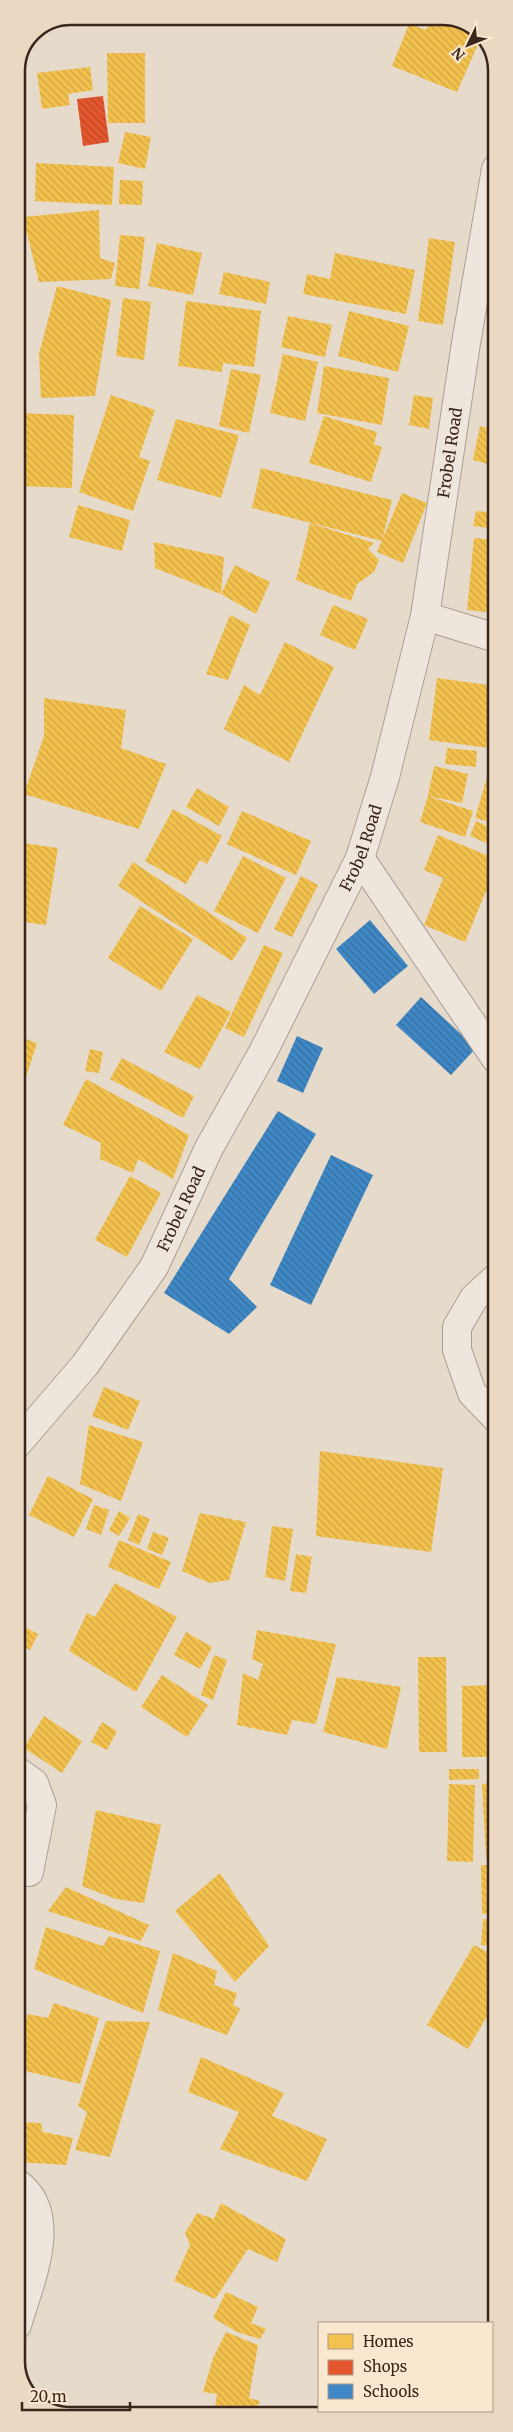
<svg xmlns="http://www.w3.org/2000/svg" width="513" height="2432" viewBox="0 0 513 2432" font-family="Merriweather,serif">
<style>
.homes{fill:url(#homes-back-hatch)}
.shops{fill:url(#shops-back-hatch)}
.schools{fill:url(#schools-back-hatch)}
.lines{fill:none;stroke-linecap:round;stroke-linejoin:round}
.street-casing{stroke:#ab9f95;stroke-width:30}
.street{stroke:#eee6dd;stroke-width:28}
.labels{text-anchor:middle;dominant-baseline:central;stroke-width:5;stroke-linejoin:round;paint-order:stroke}
.street-label{font-size:16px;fill:#3b261c;stroke:#f9e7d0}
.rim{fill:none;stroke:#3b261c;stroke-width:2.5}
</style>
<defs>
<pattern id="homes-back-hatch" width="6" height="6" patternUnits="userSpaceOnUse" patternTransform="scale(1.25)"><rect width="6" height="6" fill="#f2c14e"/><path d="M-1 5l2 2M0 0l6 6M5-1l2 2" fill="none" stroke="#d0a644"/></pattern>
<pattern id="shops-back-hatch" width="6" height="6" patternUnits="userSpaceOnUse" patternTransform="scale(1.25)"><rect width="6" height="6" fill="#e4572e"/><path d="M-1 5l2 2M0 0l6 6M5-1l2 2" fill="none" stroke="#ba4826"/></pattern>
<pattern id="schools-back-hatch" width="6" height="6" patternUnits="userSpaceOnUse" patternTransform="scale(1.25)"><rect width="6" height="6" fill="#3f88c5"/><path d="M-1 5l2 2M0 0l6 6M5-1l2 2" fill="none" stroke="#366f9f"/></pattern>
</defs>
<rect width="100%" height="100%" fill="#e6dacb"/>
<path class="homes" d="M432 17H449L480 32 482 35 457 92 392 66 409 24 426 30Z
M107 53H145V123H108Z
M90 67 93 90 68 94 70 105 42 109 37 73Z
M125 132 151 137 145 169 118 163Z
M36 163 114 167 112 205 35 201Z
M120 180 143 181 142 205 119 204Z
M99 210 100 258 115 263 111 279 39 282 23 217Z
M120 235 145 237 139 289 115 286Z
M429 238 455 242 443 325 418 321Z
M157 243 202 253 193 295 148 286Z
M335 253 415 270 406 314 303 294 307 274 330 279Z
M224 272 270 282 266 304 219 294Z
M57 286 111 300 95 396 41 398 39 354Z
M123 298 151 302 144 360 116 356Z
M186 301 261 311 254 367 223 363 222 372 178 366Z
M349 311 409 326 398 372 338 356Z
M288 316 332 325 325 357 281 347Z
M283 354 318 362 305 421 270 413Z
M324 366 389 378 382 425 317 413Z
M231 369 261 375 249 433 219 426Z
M111 395 155 410 139 457 150 461 133 511 79 492Z
M414 395 433 398 429 429 409 425Z
M16 413 74 415 72 488 16 486Z
M324 416 377 432 374 444 382 447 371 482 309 463Z
M176 419 239 435 221 498 157 480Z
M480 426 496 430V466L473 460Z
M261 468 392 500 382 541 252 508Z
M402 493 427 503 403 563 377 552Z
M78 505 130 520 122 551 69 537Z
M476 511 496 513V529L473 526Z
M310 523 374 543 368 549 379 560 374 572 357 584 351 601 296 580Z
M474 538 496 540 495 613 467 610Z
M154 542 224 557 221 594 155 568Z
M235 565 270 582 256 614 221 594Z
M333 605 368 619 355 650 320 635Z
M230 615 250 625 228 680 206 674Z
M285 642 334 667 289 762 224 729 244 685 260 695Z
M437 678 496 686V749L429 740Z
M44 698 126 710 121 748 166 764 139 829 24 794 44 736Z
M447 748 477 751 476 767 445 764Z
M494 753 496 754V824L475 818Z
M434 766 468 774 462 803 428 796Z
M197 788 229 807 219 826 186 807Z
M428 796 473 811 465 837 420 822Z
M173 809 222 836 207 864 200 860 186 884 145 861Z
M242 811 311 841 296 875 227 844Z
M476 821 496 830V847L470 836Z
M438 835 496 859V892L486 891 465 942 424 925 443 878 424 870Z
M16 842 58 848 46 925 16 921Z
M243 856 286 878 258 933 214 911Z
M133 862 247 938 232 961 118 886Z
M301 876 318 885 292 937 274 929Z
M140 906 193 939 161 991 108 958Z
M264 945 283 953 244 1037 225 1028Z
M197 995 231 1012 200 1069 164 1052Z
M19 1037 37 1043 21 1093 16 1092V1045Z
M90 1049 103 1052 99 1073 85 1071Z
M122 1058 194 1096 183 1118 110 1079Z
M86 1079 189 1135 173 1179 138 1159 133 1173 100 1159 101 1143 63 1125Z
M130 1176 161 1193 127 1257 95 1240Z
M104 1387 140 1401 128 1430 92 1416Z
M89 1425 143 1442 121 1501 80 1484Z
M320 1451 443 1468 431 1552 316 1536Z
M48 1476 93 1499 74 1537 29 1515Z
M94 1505 109 1510 101 1535 86 1529Z
M119 1511 130 1518 119 1536 109 1530Z
M200 1513 246 1522 229 1580 210 1583 182 1571Z
M138 1514 150 1519 139 1545 128 1540Z
M272 1526 293 1529 285 1581 265 1577Z
M153 1532 169 1538 162 1555 147 1549Z
M119 1540 171 1562 159 1589 108 1567Z
M296 1554 312 1557 306 1593 290 1591Z
M115 1583 177 1617 136 1692 69 1651 87 1613 95 1617Z
M19 1624 38 1634 30 1650 17 1643Z
M257 1630 336 1644 316 1724 292 1720 287 1735 237 1725 243 1673 258 1680 263 1664 252 1659Z
M186 1632 212 1647 200 1669 174 1655Z
M214 1655 227 1660 213 1700 201 1695Z
M418 1657H446L447 1752H419Z
M162 1675 208 1705 187 1737 141 1707Z
M337 1677 401 1687 387 1749 323 1732Z
M497 1685V1757H462V1686Z
M44 1716 82 1741 62 1773 24 1748Z
M102 1722 117 1731 107 1750 91 1742Z
M449 1769H479V1779L449 1780Z
M497 1783V1859H486L482 1784Z
M449 1784 475 1785 473 1862 447 1861Z
M96 1810 161 1825 144 1903 116 1899 82 1886Z
M481 1865H497V1913L482 1914Z
M220 1873 269 1946 235 1982 175 1911Z
M66 1887 149 1925 141 1941 48 1911Z
M17 1909 24 1911 17 1938Z
M483 1919 497 1920V1946L481 1945Z
M46 1927 103 1946 109 1936 160 1951 143 2013 34 1969Z
M474 1945 497 1957V2023L486 2018 468 2049 427 2025Z
M173 1953 217 1971 214 1985 237 1993 233 2005 240 2009 227 2035 158 2010Z
M54 2003 99 2018 80 2084 17 2069V2047L28 2014 48 2018Z
M106 2021 150 2022 110 2157 75 2150 87 2112 78 2106Z
M201 2057 284 2093 272 2116 327 2139 307 2181 220 2149 239 2112 188 2092Z
M17 2122 41 2123 43 2132 73 2138 66 2165 17 2162Z
M221 2203 286 2239 277 2262 248 2249 215 2299 174 2281 190 2245 185 2233 197 2213 214 2219Z
M226 2292 258 2307 251 2323 266 2329 260 2339 237 2332 213 2318Z
M226 2332 258 2345 249 2398 260 2401 253 2415H214L217 2394 203 2392 213 2358Z"/>
<path class="shops" d="M103 96 109 142 83 146 77 99Z"/>
<path class="schools" d="M370 920 408 966 374 994 336 949Z
M421 997 476 1048 451 1075 396 1025Z
M297 1036 323 1048 303 1093 277 1081Z
M278 1111 316 1134 229 1279 257 1307 229 1334 164 1293Z
M331 1155 373 1175 311 1305 270 1285Z"/>
<g class="lines">
<g class="street-casing">
<g id="street">
<path d="M425 616 496 638"/>
<path d="M360 858 496 1059"/>
<path d="M497 1277 474 1298 457 1327V1350L472 1393 497 1419"/>
<path id="s1" d="M17 1444 85 1365 154 1267 209 1148 263 1052 360 858 385 777 425 616 466 343 496 169"/>
<path d="M17 1771 34 1783 42 1805 29 1872"/>
<path d="M17 2183C61 2215 29 2283 17 2325"/>
</g>
</g>
<use href="#street" class="street"/>
</g>
<g class="labels">
<g class="street-label">
<text stroke="none"><textPath href="#s1" startOffset="1098">Frobel Road</textPath></text>
<text stroke="none"><textPath href="#s1" startOffset="692">Frobel Road</textPath></text>
<text stroke="none"><textPath href="#s1" startOffset="288">Frobel Road</textPath></text>
</g>
</g>
<path d="M0 0H513V2432H0ZM71 25H442A46 46 0 0 1 488 71V2361A46 46 0 0 1 442 2407H71A46 46 0 0 1 25 2361V71A46 46 0 0 1 71 25Z" fill="#ead8c2" fill-rule="evenodd"/>
<path class="rim" d="M71 25H442A46 46 0 0 1 488 71V2361A46 46 0 0 1 442 2407H71A46 46 0 0 1 25 2361V71A46 46 0 0 1 71 25Z"/>
<rect x="318" y="2322" width="175" height="90" fill="#f9e7d0" stroke="#ad9a88"/>
<rect x="328" y="2334" width="25" height="15" fill="#f2c14e" stroke="#ad9a88"/>
<text x="363" y="2347" font-size="15" fill="#3b261c">Homes</text>
<rect x="328" y="2360" width="25" height="15" fill="#e4572e" stroke="#ad9a88"/>
<text x="363" y="2372" font-size="15" fill="#3b261c">Shops</text>
<rect x="328" y="2384" width="25" height="15" fill="#3f88c5" stroke="#ad9a88"/>
<text x="363" y="2397" font-size="15" fill="#3b261c">Schools</text>
<g transform="translate(468 45) rotate(227)" stroke="#f9e7d0" stroke-width="4" paint-order="stroke">
<path d="M0-4L9 19L0 12L-9 19Z" fill="#3b261c"/>
<text y="-8" font-size="14" font-weight="bold" text-anchor="middle" fill="#3b261c">N</text>
</g>
<path d="M22 2402v8h108v-8" fill="none" stroke="#3b261c" stroke-width="2.5"/>
<text x="30" y="2402" font-size="15" fill="#3b261c" stroke="#f9e7d0" stroke-width="4" paint-order="stroke">20 m</text>
</svg>
